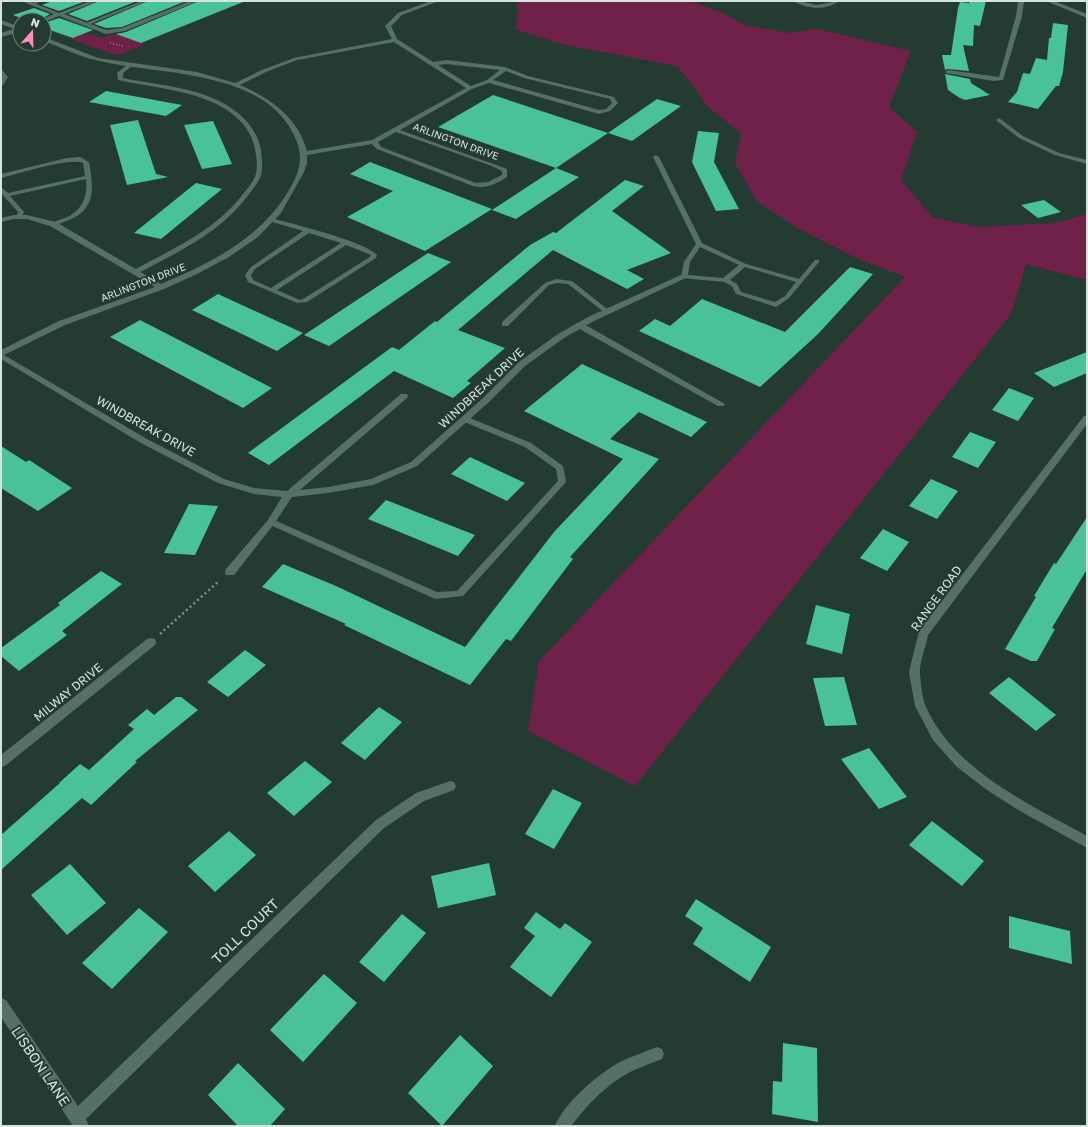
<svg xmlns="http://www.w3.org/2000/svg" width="1088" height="1127" viewBox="0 0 1088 1127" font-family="'Golos Text',sans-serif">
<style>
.green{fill:#702149}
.building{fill:#49c298}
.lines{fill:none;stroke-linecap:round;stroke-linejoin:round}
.path-far1{stroke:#7f9289;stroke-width:1.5;stroke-dasharray:1 2;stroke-linecap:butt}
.path{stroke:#7f9289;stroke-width:2.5;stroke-dasharray:2 3;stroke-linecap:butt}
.lane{fill:#577065;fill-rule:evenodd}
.street{fill:#577065;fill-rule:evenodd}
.labels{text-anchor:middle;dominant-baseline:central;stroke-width:4;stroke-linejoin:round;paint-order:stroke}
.far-street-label{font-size:10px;fill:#d6e4dd;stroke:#243b31}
.street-label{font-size:12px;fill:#d6e4dd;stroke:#243b31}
.near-street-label{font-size:14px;fill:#d6e4dd;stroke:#243b31}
</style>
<rect width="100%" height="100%" fill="#243b31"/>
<path class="green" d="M518 1H689L721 12 744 25 790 33 817 29 911 51 889 107 917 132 901 180 932 217 977 227 1056 223 1087 214V280L1026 264 1011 314 635 786 528 731 539 661 905 277 856 258 794 226 757 201 735 163 741 133 707 106 692 84 677 66 566 45 516 30Z
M86 33 104 38C115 29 133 40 145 44L119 55 106 52 71 39Z"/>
<path class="building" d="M52 1H86L59 11 42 5Z
M99 1H137L87 21 68 14Z
M148 1H186L122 27 106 28 94 24Z
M199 1 243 2 141 43 116 34 126 32Z
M970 1H986L980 26 974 25 973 46 963 45 969 71 948 69 945 70 942 55H951L958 8 960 2 969 3Z
M34 8 50 14 40 20H26L13 15Z
M59 18 93 30 73 38 44 28V23Z
M1053 23 1068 25 1063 72 1059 86H1056L1038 109 1008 102 1017 92 1023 73 1030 74 1036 58 1047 60 1049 38H1051Z
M945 74 970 79 971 83 990 95 965 100 960 98 948 90Z
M106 91 182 105 166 116 89 102Z
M493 95 608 133 556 168 438 127Z
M657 99 681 106 632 141 608 133Z
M138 120 156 174 168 177 127 185 110 125Z
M213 121 232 164 202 169 184 125Z
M698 131 719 133 714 162 739 209 716 211 692 162Z
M370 162 492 209 425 251 347 217 393 191 350 174Z
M556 168 579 177 516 219 492 210Z
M625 180 644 186 612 211 671 253 627 270 644 279 627 289 553 250 458 330 505 348 467 381 471 383 453 398 394 371 269 465 248 453 392 347 399 350 435 321 437 322 530 245 553 232 556 233Z
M196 183 222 189 161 239 134 233Z
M1044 200 1061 212 1038 218 1021 205Z
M428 253 451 262 329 346 304 335Z
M850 267 873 274 818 334 760 387 639 331 655 319 670 326 702 299 785 332Z
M218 294 303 333 277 351 192 310Z
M140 320 272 388 243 408 110 337Z
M1087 352V373L1054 387 1034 373Z
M582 364 707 422 691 437 639 412 610 439 659 459 570 557 573 559 511 641 506 639 470 685 344 625 346 624 262 587 283 564 336 586 465 647 554 532 623 459 524 411Z
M1009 388 1034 398 1018 421 992 410Z
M970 432 996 442 978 468 952 457Z
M1 446 26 462 29 460 72 488 38 511 1 488Z
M470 457 525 483 507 501 451 474Z
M931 479 958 491 937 519 909 506Z
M386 500 475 535 458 556 368 519Z
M189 504 218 506 195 555 164 553Z
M1087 517V569L1052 628 1055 629 1037 661H1031L1005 649 1036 597 1034 596 1054 563 1056 564Z
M883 529 909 542 887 571 860 558Z
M101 571 122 584 62 631 67 635 19 671 1 656V648L60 605 58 603Z
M816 605 850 614 842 654 806 644Z
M245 650 266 665 228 697 207 682Z
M844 677 857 725 825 726 813 678Z
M1009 677 1056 715 1036 731 989 693Z
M176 697H181L198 710 135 761 137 762 91 805 82 798 1 870V835L60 783H59L80 764 89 770 134 729 128 725 147 709 154 715Z
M379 707 402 722 365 760 341 743Z
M869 748 907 797 879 809 841 759Z
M305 761 332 782 294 816 267 793Z
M553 789 582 803 554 849 525 834Z
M932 821 984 861 962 886 909 845Z
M229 831 256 855 215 892 188 866Z
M489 863 496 895 438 908 431 876Z
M70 864 106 903 67 935 31 895Z
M696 899 771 947 750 982 693 944 703 928 685 916Z
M139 908 168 932 112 989 82 963Z
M536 912 560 929 565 923 592 942 551 997 510 967 535 936 524 928Z
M402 914 426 933 384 982 359 962Z
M1009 916 1070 931 1072 964 1009 948Z
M324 974 357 1003 303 1062 270 1030Z
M460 1035 493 1066 442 1126 408 1093Z
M783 1043 817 1048 818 1122 772 1114 773 1081 782 1082Z
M238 1063 285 1109 270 1126H238L208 1095Z"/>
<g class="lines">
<path class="path-far1" d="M110 43 123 46"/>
<path class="path" d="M160 634 219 581"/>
<path class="lane" d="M36 1H42L32 5 30 4Z
M141 1H147L88 25 84 24Z
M793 1H800L816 5 839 1C826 11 806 9 793 1Z
M128 64 133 65 123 73V78C161 86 206 87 238 113 250 123 259 136 261 151 262 159 263 167 261 175 259 182 254 187 250 193 228 223 199 241 167 258 156 263 145 271 134 274L131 272 132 271C172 249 215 231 243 194 247 189 252 183 255 177 258 168 257 158 255 150 252 127 232 111 212 102 182 89 150 87 118 80L117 73Z
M656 155 659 157 702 243 746 264 799 279 815 260H819V262L789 298 776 307 736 294 732 286 724 282 682 278 681 277 684 262 696 244 653 157ZM700 247 739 265 723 278 688 275 690 262ZM745 267 796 282 785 296 775 302 741 292 737 284 730 280Z
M80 157 89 162C94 191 96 211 64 222 59 224 54 227 50 224 54 221 60 220 65 218 82 211 88 197 86 179L10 196 24 212 21 218H17L16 217 18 212 1 193V187L8 193 85 176 83 163C71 157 17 174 1 178V174L67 158Z
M271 218C292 224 365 241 377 255L376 258 307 302 297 303 248 282 245 275 251 267 303 231 269 221 268 220ZM309 233 341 243 271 288 253 280 251 275 255 269ZM346 245 371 255 370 257 303 299 300 300 277 290Z
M556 279 572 281 611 312 607 314 605 313 568 284 557 283 549 285 508 326H502V322L545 283Z
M576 323H582L725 404 724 406H718L576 327Z
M465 416 531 443 563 466 566 482 463 596 436 599 433 598 268 524 267 522 268 520H274L437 592 457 591 558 481 556 469 525 447 462 421 461 419 462 417Z"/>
<path class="street" d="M21 1H29L59 13 90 1H98L64 14 106 30 122 28 190 1H198L125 31 106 34 59 16 44 22V20H41L42 19 54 14Z
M431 1H439L402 15 391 26 397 39 433 62 447 60 505 67 528 76 614 97 618 103 610 111 599 114 489 83 472 89 400 130 507 169V177C497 184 485 189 473 186L377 149 372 144 307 155V163L304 172 281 213 258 237 229 257 197 274 164 289 65 325 4 355 147 439 224 479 254 488 287 491 401 394H407L408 396 407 398 300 490 328 487 371 479 411 462 483 398 519 362 558 334 588 317 681 275H687L688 277 594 321 564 338 525 366 489 402 417 466 373 485 328 493 292 497 274 524 234 575H226L225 572 226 569 268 520 282 497 254 494 218 483 141 443 1 359V350L59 321 155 287 50 226 27 219H14L1 222V218L14 215H27L56 222 161 284C215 261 266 236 294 181 302 164 302 152 294 135 263 70 162 75 104 62 83 58 64 49 44 41V37L98 58 197 72 235 83 262 70 294 58 392 39 385 26 398 13ZM394 42 466 88 372 140 307 151C298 117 270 98 240 85L266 72 297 60ZM447 64 500 70 487 80 471 86 438 65ZM506 71 524 78 610 99 612 103 606 109 599 110 493 80ZM396 132 492 166 502 171V175L488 182 476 183 381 147 378 142Z
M1018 1H1024L1022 16 1003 80 993 81 946 73 945 72 948 70 999 77 1016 16Z
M1046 1H1054L1087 14V18Z
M1 20 20 27V32L1 37V33L14 29 1 24Z
M1 69 8 77 3 85 1 86Z
M999 118 1023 136 1059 153 1087 160V164L1055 155 1019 138 997 121 996 120Z
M1087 415V424L928 635C926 647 919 662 920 674 921 684 922 698 926 707 953 769 1030 805 1087 836V848L1020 811 987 790 957 767 933 740 915 706 909 672 919 631 1084 416Z
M151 638 155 639 156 642 155 645 5 766 1 767V755L147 639Z
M450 781 454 782 456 786 454 790 424 801 384 828 86 1119 89 1126H73L1 1017V998L6 1000 78 1106 376 820 416 793Z
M657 1047 662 1049 664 1054 662 1059C652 1063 640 1067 630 1072 607 1084 587 1105 571 1126H555C564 1103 598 1074 620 1062 632 1056 645 1052 657 1047Z"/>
</g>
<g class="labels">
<g class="far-street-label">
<text transform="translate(456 141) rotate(20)">ARLINGTON DRIVE</text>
<text transform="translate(143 282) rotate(-21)">ARLINGTON DRIVE</text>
</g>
<g class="street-label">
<text transform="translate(481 388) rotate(-43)">WINDBREAK DRIVE</text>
<text transform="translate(146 426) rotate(29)">WINDBREAK DRIVE</text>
<text transform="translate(936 598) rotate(-54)">RANGE ROAD</text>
<text transform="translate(68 692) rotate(-39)">MILWAY DRIVE</text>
</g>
<g class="near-street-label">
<text transform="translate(245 931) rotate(-44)">TOLL COURT</text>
<text transform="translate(41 1066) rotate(56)">LISBON LANE</text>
</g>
</g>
<rect width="1088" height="1127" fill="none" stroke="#d6e4dd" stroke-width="4"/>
<g transform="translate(32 32) rotate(20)"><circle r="19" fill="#243b31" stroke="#6b7f76"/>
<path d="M0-3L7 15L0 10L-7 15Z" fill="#fd8ec0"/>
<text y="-6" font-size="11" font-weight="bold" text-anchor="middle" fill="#d6e4dd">N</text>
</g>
</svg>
